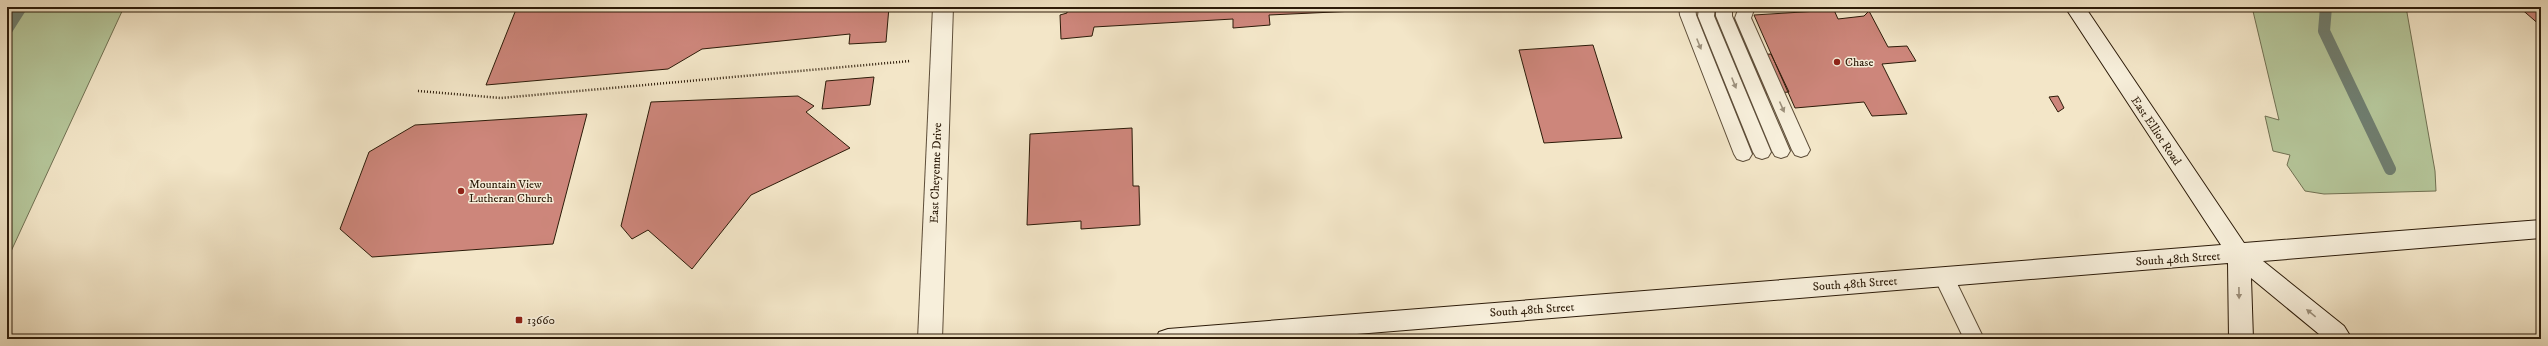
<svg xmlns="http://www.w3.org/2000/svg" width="2548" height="346" viewBox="0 0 2548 346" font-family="'IM FELL DW Pica',serif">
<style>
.green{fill:#b5c69a;stroke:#707052}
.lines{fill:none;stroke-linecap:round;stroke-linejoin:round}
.stream{stroke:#6f7e70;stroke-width:12}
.building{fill:#cd867b;stroke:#2c1b09}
.service-casing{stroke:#5e4e39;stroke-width:2}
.minor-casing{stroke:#5e4e39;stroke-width:2}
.secondary-casing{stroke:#2c1b09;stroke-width:2}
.path{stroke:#2c1b09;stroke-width:2.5;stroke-dasharray:1 2;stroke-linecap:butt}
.service{fill:#f7efdb;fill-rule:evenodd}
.minor{fill:#f7efdb;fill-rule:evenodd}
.secondary{fill:#f7efdb;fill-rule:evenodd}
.oneway{fill:#9c907c}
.poi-dot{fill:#8f2418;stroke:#f7efdb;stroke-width:1.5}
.labels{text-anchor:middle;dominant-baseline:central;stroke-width:3;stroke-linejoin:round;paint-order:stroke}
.poi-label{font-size:12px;fill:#2c1b09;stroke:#f7efdb;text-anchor:start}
.street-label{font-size:12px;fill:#2c1b09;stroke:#f7efdb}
</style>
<rect width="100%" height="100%" fill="#f3e6c8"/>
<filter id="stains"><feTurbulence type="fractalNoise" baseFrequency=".005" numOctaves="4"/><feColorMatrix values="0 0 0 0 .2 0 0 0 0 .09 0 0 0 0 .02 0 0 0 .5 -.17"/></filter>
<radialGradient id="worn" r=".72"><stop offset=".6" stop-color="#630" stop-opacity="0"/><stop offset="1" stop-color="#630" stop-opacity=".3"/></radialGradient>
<path class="green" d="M7 7H124L7 260Z
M2252 7H2406L2435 171 2436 191 2324 194 2305 191 2287 165 2290 155 2273 151 2265 116 2279 120Z"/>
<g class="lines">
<path class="stream" d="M2326 7 2324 31 2390 169
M7 29 21 7"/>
</g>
<path class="building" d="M517 7H889L886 42 849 44 850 34 702 49 668 69 486 85Z
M1067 7H1442L1269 15 1270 25 1233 28V19L1094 27 1092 36 1061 39 1060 15 1067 13Z
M2519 7H2541V26Z
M1834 10 1838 19 1864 16 1869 11 1888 47 1907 46 1916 61 1882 64 1907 114 1872 116 1864 102 1795 108 1754 15Z
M1593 45 1622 138 1544 143 1519 50Z
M1771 54 1789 92 1727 97 1712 58Z
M874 77 870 105 822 109 826 81Z
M798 96 814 106 806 112 850 148 751 195 692 269 648 230 632 239 621 226 651 102Z
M2058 96 2064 108 2058 112 2049 97Z
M587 114 553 244 372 257 340 229 369 152 415 125Z
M1132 128 1133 186H1139L1140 225 1081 229V221L1027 225 1030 134Z"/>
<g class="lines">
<g class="service-casing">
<path id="service" d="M1679 7H1695L1696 15 1752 154 1749 159 1743 161 1737 159 1734 154 1680 15Z
M1699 7H1715L1714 16 1771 152 1768 157 1762 159 1756 157 1753 152 1698 16Z
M1716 7H1732V16L1790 151 1787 156 1781 158 1775 156 1772 151 1716 16Z
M1739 7H1755L1751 18 1810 150 1807 155 1801 157 1795 155 1792 150 1735 18Z
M1944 269 1951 271 1984 339H1964L1934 277 1937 271Z"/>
</g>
<g class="minor-casing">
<path id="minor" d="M933 7H953L942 339H918Z"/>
</g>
<g class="secondary-casing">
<path id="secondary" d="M2065 7H2085L2244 243 2541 220V238L2263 261 2344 326 2352 339H2325L2251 278 2253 339H2229L2228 263 1295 339H1156L1159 332 1168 329 2221 245Z"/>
</g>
<path class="path" d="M418 91 501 98 910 61"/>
<use href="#service" class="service"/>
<use href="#minor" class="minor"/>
<use href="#secondary" class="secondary"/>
</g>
<defs><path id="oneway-solid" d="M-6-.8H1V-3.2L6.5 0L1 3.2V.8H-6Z"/></defs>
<g class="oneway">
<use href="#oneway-solid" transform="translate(1699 44) rotate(68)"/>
<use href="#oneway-solid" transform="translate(1734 83) rotate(68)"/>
<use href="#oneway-solid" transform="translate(1782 107) rotate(66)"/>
<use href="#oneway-solid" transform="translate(2239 293) rotate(89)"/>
<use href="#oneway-solid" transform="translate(2311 313) rotate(-141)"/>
</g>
<g class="poi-dot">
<circle cx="1837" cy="62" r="4"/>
<circle cx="461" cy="191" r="4"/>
<rect x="515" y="316" width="8" height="8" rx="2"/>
</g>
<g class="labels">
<g class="poi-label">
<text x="1845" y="62">Chase</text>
<text x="469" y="184">Mountain View<tspan x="469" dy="14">Lutheran Church</tspan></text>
<text x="527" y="320">13660</text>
</g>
<g class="street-label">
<text transform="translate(2156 131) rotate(56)">East Elliot Road</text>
<text transform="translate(936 173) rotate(-88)">East Cheyenne Drive</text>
<text transform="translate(2178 259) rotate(-4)">South 48th Street</text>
<text transform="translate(1855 284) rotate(-4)">South 48th Street</text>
<text transform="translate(1532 310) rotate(-4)">South 48th Street</text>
</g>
</g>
<rect width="2548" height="346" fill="none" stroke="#f3e6c8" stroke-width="24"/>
<rect x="8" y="8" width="2532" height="330" fill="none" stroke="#2c1b09" stroke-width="2"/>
<rect x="12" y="12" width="2524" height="322" fill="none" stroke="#2c1b09"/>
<rect width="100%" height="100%" filter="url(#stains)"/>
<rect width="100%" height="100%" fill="url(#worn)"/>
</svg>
